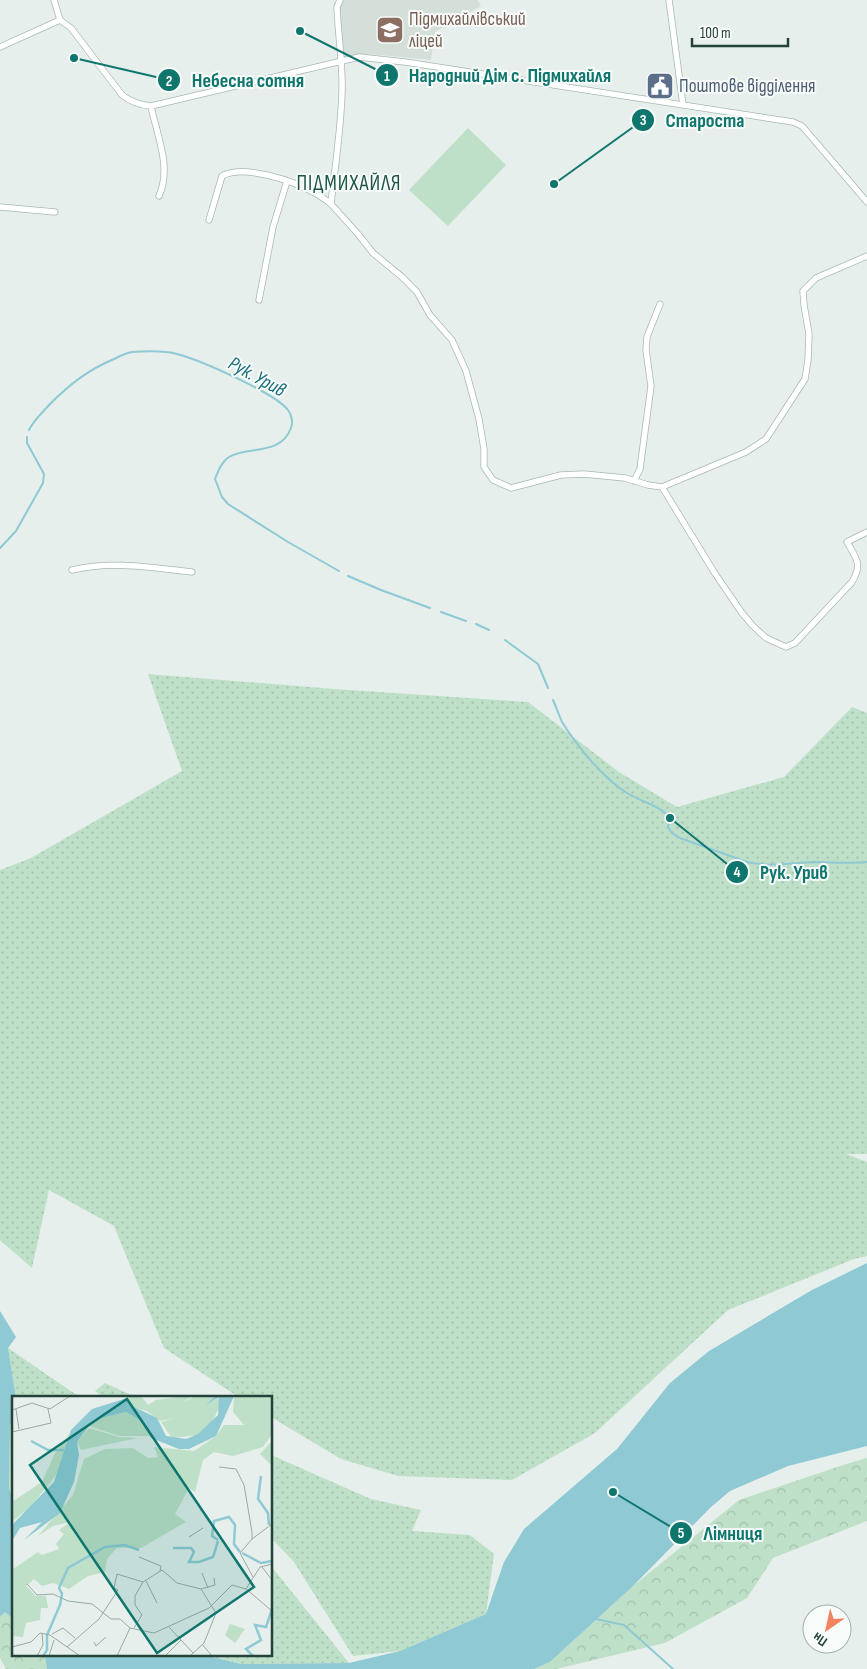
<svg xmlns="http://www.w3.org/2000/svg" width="867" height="1669" viewBox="0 0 867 1669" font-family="'Sofia Sans Condensed',sans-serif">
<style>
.built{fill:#d4dfda}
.grass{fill:url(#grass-dots)}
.forest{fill:url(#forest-crowns)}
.park{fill:#bfe0c8}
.water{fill:#8ec9d4}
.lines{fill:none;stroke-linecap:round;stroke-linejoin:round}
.stream{stroke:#8ec9d4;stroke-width:2}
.street-casing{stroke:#a8b8b2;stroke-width:7}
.street{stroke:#fff;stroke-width:5.5}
.labels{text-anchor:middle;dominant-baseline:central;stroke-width:4;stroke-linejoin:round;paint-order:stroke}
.education-label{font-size:19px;fill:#785e54;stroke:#f7fbf9;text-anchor:start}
.service-label{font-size:19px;fill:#4e5e75;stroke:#f7fbf9;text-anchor:start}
.water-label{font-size:20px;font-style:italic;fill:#1c6f80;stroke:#f7fbf9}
.quarter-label{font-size:21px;letter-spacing:1px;fill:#1f5548;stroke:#f7fbf9}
.inset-river{fill:none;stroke:#8ec9d4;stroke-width:2.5}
.inset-road{fill:none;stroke:#98aaa4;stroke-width:1}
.view{fill:#0f766e;fill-opacity:0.15;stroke:#0f766e;stroke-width:2.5}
.inset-edge{fill:none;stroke:#24423a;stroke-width:2.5}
.leader{fill:none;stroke:#0f766e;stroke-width:2}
.callout-dot{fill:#0f766e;stroke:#f7fbf9;stroke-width:2}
.mark-label{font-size:15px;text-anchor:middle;font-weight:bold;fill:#fff}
.callout-label{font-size:20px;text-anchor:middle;font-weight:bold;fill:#0f766e;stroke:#f7fbf9;stroke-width:4;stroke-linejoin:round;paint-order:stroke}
</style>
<defs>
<pattern id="grass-dots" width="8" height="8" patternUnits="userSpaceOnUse" patternTransform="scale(1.25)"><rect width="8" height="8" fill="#bfe0c8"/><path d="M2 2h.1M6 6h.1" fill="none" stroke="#a4c1ad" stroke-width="1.8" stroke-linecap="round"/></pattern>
<pattern id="forest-crowns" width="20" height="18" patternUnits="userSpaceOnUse" patternTransform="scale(1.25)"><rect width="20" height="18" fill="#bfe0c8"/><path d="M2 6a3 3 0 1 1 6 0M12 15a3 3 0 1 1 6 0" fill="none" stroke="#a4c1ad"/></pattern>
</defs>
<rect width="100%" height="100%" fill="#e6efeb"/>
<path class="built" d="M344 0H478L481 6 435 32 431 60 369 54 343 57 340 7Z"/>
<path class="grass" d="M148 674 334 689 528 702 619 772 677 807 784 777 852 707 867 713V1154H846L867 1162V1256L854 1259 728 1310 595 1433 512 1480 398 1476 341 1459 271 1417V1398H240L164 1348 114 1226 49 1190 32 1268 0 1240V870L31 858 182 771Z
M8 1348 81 1398H16Z
M105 1383 138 1398H105L95 1391Z
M14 1418V1503L9 1488 10 1425Z
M271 1455 371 1499 421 1510 412 1531 470 1535 494 1554 486 1614 400 1651 353 1656 294 1562 271 1538Z
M271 1566 349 1663 241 1664 204 1655H271Z"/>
<path class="forest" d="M867 1458V1521L773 1558 747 1598 665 1643 556 1669H534L550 1662 633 1586 739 1500 843 1465Z
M5 1612 14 1620V1655H45L47 1669H6L0 1658V1617Z"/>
<path class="park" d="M468 128 506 165 448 226 409 190Z"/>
<path class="water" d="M867 1263V1446L788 1466 730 1491 711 1507 633 1586 550 1662 534 1669H47L45 1655H204L241 1664 349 1663 400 1651 486 1614 504 1562 524 1529 617 1449 670 1383 709 1351 812 1290Z
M0 1311 16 1337 8 1348 16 1398H14V1418L10 1425 9 1488 14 1503V1620L5 1612 0 1617Z"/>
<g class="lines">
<path class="stream" d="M29 430C34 420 42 413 50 404 70 384 88 370 114 359 120 356 126 353 132 352 146 351 163 350 177 354 200 360 275 393 288 410 292 415 293 423 291 428 281 456 247 446 229 457 221 462 218 472 215 479L222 497 228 504 288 542 339 571
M0 548 16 531 43 483 44 474 27 443V437
M348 576 381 590 430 608
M441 612 466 621
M476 624 489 630
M505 640 538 664 548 688
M553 700C556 707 559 715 562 722 577 746 603 778 627 793 641 802 660 805 670 818L668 827 672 833 680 838 747 862C769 867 790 863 813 862 831 862 849 864 867 862
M596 1619 624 1625 673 1669"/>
<g class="street-casing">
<path id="street" d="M54 0 60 20
M340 0 337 7C338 35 343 63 342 92 341 129 335 167 331 204L358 234 373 253 401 276 417 292 430 315 452 340 466 371 479 419 484 449V467L493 480 511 488 561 475 584 474 625 478 648 485 662 487 746 452 766 439 805 379 808 360 809 334 804 305 803 291 816 278 867 256
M669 0 683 105
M60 20 71 28 122 95C131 102 139 105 151 106L359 57 405 62 793 122 802 126 867 202
M0 47 60 20
M151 106C157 136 172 167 159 196
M0 207 55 212
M209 220 222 176C244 164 294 181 315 193 321 196 326 200 331 204
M259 300 273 227 287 181
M634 481 640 469 651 386 646 350 647 337 660 304
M662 487 714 572 742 613 752 625 766 638 786 647 795 643 852 582C863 564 856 558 847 542L867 532
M72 570C112 560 152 568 192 572"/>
</g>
<use href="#street" class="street"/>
</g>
<defs>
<g id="school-square" transform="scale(1.4375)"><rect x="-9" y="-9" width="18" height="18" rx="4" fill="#8d6e63" stroke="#f7fbf9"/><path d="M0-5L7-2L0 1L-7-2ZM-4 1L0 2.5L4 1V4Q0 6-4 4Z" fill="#fff"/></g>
<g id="civic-square" transform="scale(1.4375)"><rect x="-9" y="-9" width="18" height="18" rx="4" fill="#5c6f8a" stroke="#f7fbf9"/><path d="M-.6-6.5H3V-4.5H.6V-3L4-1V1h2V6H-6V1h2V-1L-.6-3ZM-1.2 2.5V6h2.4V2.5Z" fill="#fff"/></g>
</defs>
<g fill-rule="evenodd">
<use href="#school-square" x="390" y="30"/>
<use href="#civic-square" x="660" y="86"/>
</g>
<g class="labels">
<g class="education-label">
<text x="409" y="19">Підмихайлівський<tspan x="409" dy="22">ліцей</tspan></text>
</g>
<g class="service-label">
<text x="679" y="86">Поштове відділення</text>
</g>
<g class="water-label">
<text transform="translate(257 377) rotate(29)">Рук. Урив</text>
</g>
<g class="quarter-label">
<text x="349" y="183">ПІДМИХАЙЛЯ</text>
</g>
</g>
<g transform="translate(12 1396)">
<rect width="260" height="260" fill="#e6efeb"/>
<path d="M222 0H260V38L251 51 221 60 202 56 191 64 183 96 177 92 163 118 174 126 129 152H105L95 163 93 176 76 180 57 193 41 187 30 190 22 183 14 190 24 200H34L36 212H29L28 224 14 227 11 241 0 240 1 173 26 156 30 159 47 153 44 148 52 138 47 134 58 126 41 130 26 140 61 99 72 63 93 53 121 52 136 62 146 61 142 51 182 55 204 40 212 29H232L221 16ZM114 16 128 24 139 40H107L77 30 89 22ZM77 32 107 41 126 42 69 54 65 46ZM260 45V70L248 58Z" fill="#bfe0c8"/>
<path d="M129 0 136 9 144 4 172 0H181L169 7 184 0H203L196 8 207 1 209 8 199 28 186 39 160 42 149 26 162 22 148 25 135 15 112 9 107 4H115L119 8 116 1ZM59 36 45 78 19 110 0 126V106L30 86 43 57Z" fill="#bfe0c8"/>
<path d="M218 228 233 233 223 247 213 239Z" fill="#bfe0c8"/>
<path d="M203 0H222L204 40 177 53H167L139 42 128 24 114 16 89 22 77 30 65 46 67 59 62 86 48 117 12 144 30 126 8 132 0 145V129L42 86 59 34 80 13 115 2 120 10 145 22 154 40 174 43 186 38 206 19 207 1 194 9Z" fill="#8ec9d4"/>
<path class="inset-river" d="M19 45 36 54H52M249 80 246 103 256 117 257 129M206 144 200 140 202 125 217 121 223 129 222 148 228 156M161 152H179L182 156 177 166H187L201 161 206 145M230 157 249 167 260 165M31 260 35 254V239L48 209 50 198 47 192 56 172 93 151 113 149 127 154M241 260 234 253 249 244 243 229 254 231 260 213"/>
<path class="inset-road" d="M4 13 7 33M0 14 20 7 38 13 58 0M0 36 39 27 36 13M207 71 224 73 232 89 240 136V143L228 157 241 181M177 141 191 132M240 143 260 128M127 161 149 170 148 175M250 171 260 184M190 177 196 192M134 185 145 207M131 186 150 174 165 187 189 193 204 217 192 247 178 260M15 188 25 199 41 198 56 205 80 208 99 223H108L118 232 142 237 197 212 220 189 234 193 260 215M189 193 203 189 202 182M234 193 248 171 260 168M157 231 181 257M122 232 130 219 123 209V200L131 186M28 237 38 239 68 260M40 238 51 232 63 242M82 246 84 250 94 241M190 248 200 260M0 251 19 246 28 237M55 251 87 223 106 194 102 192 105 178 131 186M25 260 31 249 30 237M37 260 42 244M105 260 118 232M153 260 169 244"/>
<path class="view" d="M115 3 242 191 145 257 18 69Z"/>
<rect width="260" height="260" class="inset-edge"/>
</g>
<path class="leader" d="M300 31L387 75M74 58L169 80M554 184L643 120M670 818L737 872M613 1492L681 1533"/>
<g class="callout-dot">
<circle cx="300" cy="31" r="5"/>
<circle cx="74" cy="58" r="5"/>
<circle cx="554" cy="184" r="5"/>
<circle cx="670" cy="818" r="5"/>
<circle cx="613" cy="1492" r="5"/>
<circle cx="387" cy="75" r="12"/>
<circle cx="169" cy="80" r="12"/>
<circle cx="643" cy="120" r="12"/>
<circle cx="737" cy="872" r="12"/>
<circle cx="681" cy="1533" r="12"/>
</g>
<g class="mark-label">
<text x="387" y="81">1</text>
<text x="169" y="86">2</text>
<text x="643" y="125">3</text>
<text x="737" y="877">4</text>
<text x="681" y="1538">5</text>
</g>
<g class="callout-label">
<text x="510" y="82">Народний Дім с. Підмихайля</text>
<text x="248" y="87">Небесна сотня</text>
<text x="705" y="127">Староста</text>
<text x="794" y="879">Рук. Урив</text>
<text x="733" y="1540">Лімниця</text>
</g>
<g transform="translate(827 1629) rotate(214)"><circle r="24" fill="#f7fbf9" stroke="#a3b1ad"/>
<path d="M0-4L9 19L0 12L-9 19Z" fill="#f4845f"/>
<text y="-8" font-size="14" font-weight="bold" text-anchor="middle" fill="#24423a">Пн</text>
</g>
<path d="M692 38v8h96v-8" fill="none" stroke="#24423a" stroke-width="2.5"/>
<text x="700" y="38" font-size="15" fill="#24423a" stroke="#f7fbf9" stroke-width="4" paint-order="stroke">100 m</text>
</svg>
